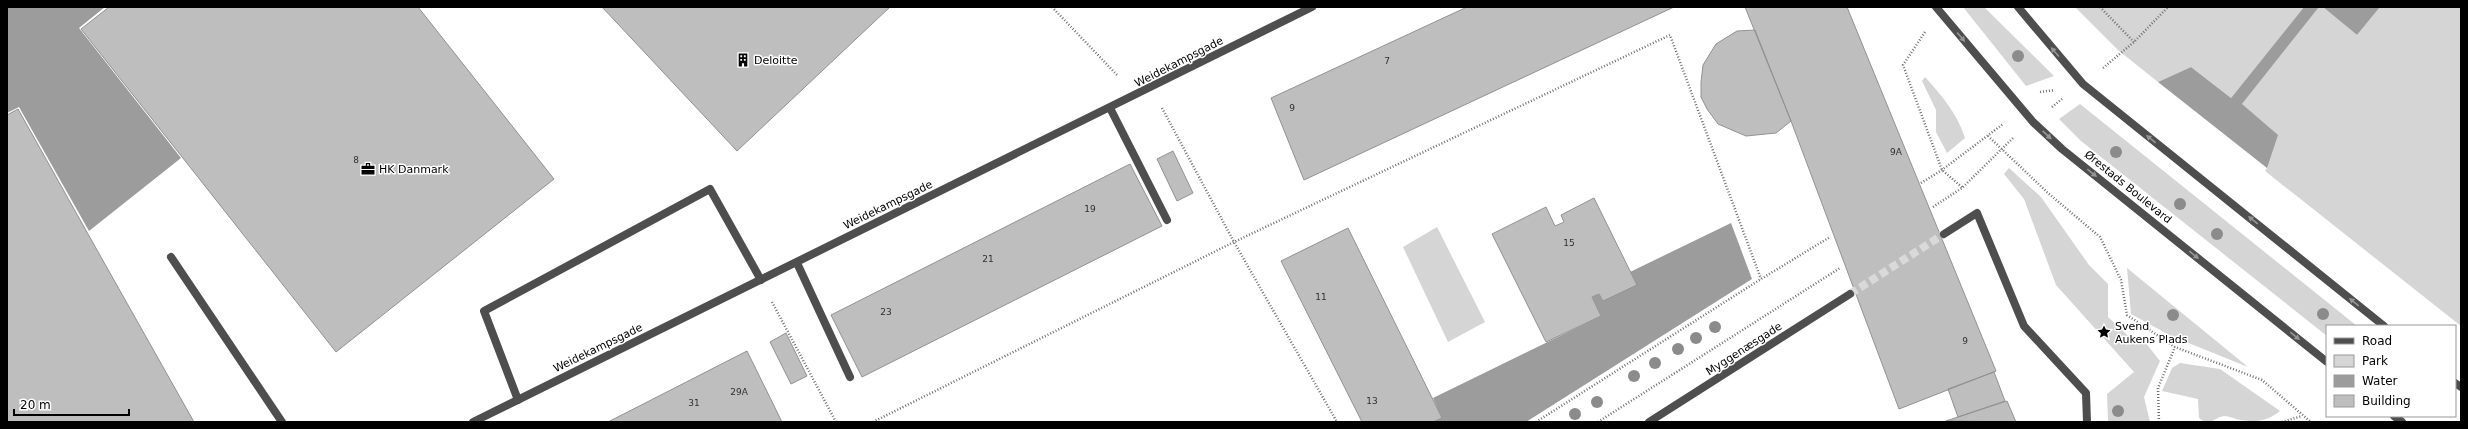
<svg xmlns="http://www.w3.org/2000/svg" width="2468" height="429" viewBox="0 0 2468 429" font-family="'DejaVu Sans',sans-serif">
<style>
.green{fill:#d5d5d5}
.water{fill:#9c9c9c}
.building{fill:#bebebe;stroke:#929292}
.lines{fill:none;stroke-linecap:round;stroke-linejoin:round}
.minor-tunnel{stroke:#d9d9d9;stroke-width:8;stroke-dasharray:8 4;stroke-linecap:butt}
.path{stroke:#707070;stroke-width:2.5;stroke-dasharray:1 2;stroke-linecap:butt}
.service{stroke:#4e4e4e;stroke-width:8}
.minor{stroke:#4e4e4e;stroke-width:8}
.tertiary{stroke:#4e4e4e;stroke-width:8}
.tree{fill:#8b8b8b}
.oneway{fill:#959595}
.labels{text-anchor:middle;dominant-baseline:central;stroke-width:3;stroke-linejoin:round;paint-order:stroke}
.number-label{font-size:9px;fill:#303030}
.poi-label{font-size:11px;fill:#000;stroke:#fff;text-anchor:start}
.street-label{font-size:11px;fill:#000;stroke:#fff}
</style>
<rect width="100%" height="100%" fill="#fff"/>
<path class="green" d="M1963 7H1984L2054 76 2026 86Z
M2075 7H2304L2231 98 2191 67 2158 82 2118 50Z
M2319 7H2323L2357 35 2380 7H2461V326L2265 171 2267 168 2242 104Z
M1925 77C1942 96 1957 113 1965 138L1947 153 1936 132V110L1922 81Z
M2080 104 2357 326H2327V336L2081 141 2059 119Z
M2009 168 2041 197 2089 265 2108 284V317L2136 343 2145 342 2160 361 2144 397 2150 422H2110L2108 420 2107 394 2134 372 2056 285 2024 199 2004 174Z
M1437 227 1485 322 1448 342 1403 247Z
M2127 268 2248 367 2171 336 2131 314Z
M2180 363 2220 369 2280 411C2266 422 2254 423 2236 419 2233 418 2228 416 2224 416 2213 418 2210 427 2199 418L2198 399 2162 391 2172 368Z"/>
<path class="water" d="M7 7H105L79 28 181 158 89 231 19 107 7 113Z
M2304 7H2319L2242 104 2278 135 2267 168 2158 82 2191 67 2231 98Z
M2323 7H2380L2357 35Z
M1731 223 1752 279 1526 422H1433L1441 417 1433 398 1601 316 1592 297 1599 294 1603 301 1636 285 1630 272Z"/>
<path class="building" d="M109 7H418L554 179 336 352 81 29Z
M602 7H890L737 151Z
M1467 7H1674L1304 180 1271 98Z
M1745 7H1847L1996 371 1899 409 1791 121Z
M1755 30 1791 121 1776 133 1746 136 1718 124 1707 109 1701 97V82L1703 65 1716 44 1737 31Z
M18 109 88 234 194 422H7V115Z
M1173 151 1193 193 1177 201 1157 159Z
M1130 164 1162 226 862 377 831 315Z
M1594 198 1637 285 1603 301 1599 294 1592 297 1601 316 1546 342 1492 234 1546 207 1555 226 1564 222 1561 215Z
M1348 228 1442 418 1433 422H1362L1281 261Z
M786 333 807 376 791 384 770 342Z
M747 351 782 422H608Z
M1994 372 2005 401 1958 417 1948 389Z
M2007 401 2016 422 1946 421 1958 417Z"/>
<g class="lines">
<path class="minor-tunnel" d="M1850 294 1944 234"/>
<path class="path" d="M1052 7 1118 76
M2100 7 2134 42
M1925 32 1903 65 1942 170 1963 188
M2103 68 2134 42 2168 7
M2040 92 2055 90
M2052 107 2062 99
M1162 108 1234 242 1337 422
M1988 136 2048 193 2100 237 2121 280 2127 315 2175 347 2262 380 2311 422
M1921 183 1942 170 2003 124
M1933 207 1962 188 2014 137
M772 302 836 422
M873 422 1234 242 1670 35 1761 279
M1536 422 1761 279 1830 237
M1598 422 1840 268
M2159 422 2158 388 2175 347
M2282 422 2302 416"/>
<path class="service" d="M1110 108 1167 220
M171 257 282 422
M797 263 850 377
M518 400 484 311 710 189 761 280"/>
<path class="minor" d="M1944 234 1977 213 2024 326 2086 393 2087 422
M473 422 1312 7
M1649 422 1850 294"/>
<path class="tertiary" d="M1936 7 2033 122 2062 149 2327 362
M2018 7 2083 84 2384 326
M2455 383 2461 387
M2394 416 2402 422"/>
</g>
<g class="tree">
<circle cx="2018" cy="56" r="6"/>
<circle cx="2116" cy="152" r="6"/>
<circle cx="2180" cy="204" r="6"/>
<circle cx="2217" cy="234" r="6"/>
<circle cx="2323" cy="314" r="6"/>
<circle cx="2173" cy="315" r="6"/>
<circle cx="1715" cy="327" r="6"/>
<circle cx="1696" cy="338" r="6"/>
<circle cx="1678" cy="349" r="6"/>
<circle cx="1655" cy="363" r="6"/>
<circle cx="1634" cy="376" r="6"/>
<circle cx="1597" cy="402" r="6"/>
<circle cx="2118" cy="411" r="6"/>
<circle cx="1575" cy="414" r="6"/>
</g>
<defs><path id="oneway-solid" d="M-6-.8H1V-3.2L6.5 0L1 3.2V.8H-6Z"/></defs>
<g class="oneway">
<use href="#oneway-solid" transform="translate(1961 37) rotate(50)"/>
<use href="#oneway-solid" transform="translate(2055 52) rotate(-131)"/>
<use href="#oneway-solid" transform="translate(2047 135) rotate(43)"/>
<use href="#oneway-solid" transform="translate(2151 139) rotate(-141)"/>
<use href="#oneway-solid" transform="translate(2092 173) rotate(39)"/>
<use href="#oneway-solid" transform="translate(2253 220) rotate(-141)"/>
<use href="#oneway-solid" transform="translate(2194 255) rotate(39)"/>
<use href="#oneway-solid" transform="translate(2354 302) rotate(-141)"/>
<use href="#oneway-solid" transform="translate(2295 336) rotate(39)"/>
</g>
<defs>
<g id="building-bare" transform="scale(1.08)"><path d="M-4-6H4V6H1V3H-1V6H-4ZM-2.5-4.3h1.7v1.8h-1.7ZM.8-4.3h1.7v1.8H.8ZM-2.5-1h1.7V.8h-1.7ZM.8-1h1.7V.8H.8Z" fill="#000" stroke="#fff" stroke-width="2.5" paint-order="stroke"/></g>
<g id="office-bare" transform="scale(1.08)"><path d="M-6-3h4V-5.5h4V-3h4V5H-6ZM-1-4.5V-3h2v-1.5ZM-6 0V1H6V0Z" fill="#000" stroke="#fff" stroke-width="2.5" paint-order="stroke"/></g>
<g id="sight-bare" transform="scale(1.08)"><path d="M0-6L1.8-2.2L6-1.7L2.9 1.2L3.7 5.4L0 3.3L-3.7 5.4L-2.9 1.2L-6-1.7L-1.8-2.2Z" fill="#000" stroke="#fff" stroke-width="2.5" paint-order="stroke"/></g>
</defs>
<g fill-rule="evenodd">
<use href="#building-bare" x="743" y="60"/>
<use href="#office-bare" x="368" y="169"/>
<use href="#sight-bare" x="2104" y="332"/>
</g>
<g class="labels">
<g class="number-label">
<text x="1387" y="61">7</text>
<text x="1292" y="108">9</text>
<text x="1896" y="152">9A</text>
<text x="356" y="160">8</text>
<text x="1090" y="209">19</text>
<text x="1569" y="243">15</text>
<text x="988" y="259">21</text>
<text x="1321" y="297">11</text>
<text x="886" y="312">23</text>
<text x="1965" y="341">9</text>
<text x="739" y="392">29A</text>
<text x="1372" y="401">13</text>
<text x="694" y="403">31</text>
</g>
<g class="poi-label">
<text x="754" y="60">Deloitte</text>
<text x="379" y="169">HK Danmark</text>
<text x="2115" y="326">Svend<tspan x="2115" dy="13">Aukens Plads</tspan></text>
</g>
<g class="street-label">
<text transform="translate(1179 62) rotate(-27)">Weidekampsgade</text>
<text transform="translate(2128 187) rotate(39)">Ørestads Boulevard</text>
<text transform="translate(888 205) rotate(-26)">Weidekampsgade</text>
<text transform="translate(598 348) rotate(-26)">Weidekampsgade</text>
<text transform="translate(1744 349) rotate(-33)">Myggenæsgade</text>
</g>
</g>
<rect width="2468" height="429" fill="none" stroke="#000000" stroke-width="16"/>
<rect x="2326" y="325" width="130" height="92" fill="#ffffff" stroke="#999999"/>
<rect x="2334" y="338" width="20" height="6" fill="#4e4e4e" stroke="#999999"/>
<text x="2362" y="345" font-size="12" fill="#000000">Road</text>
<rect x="2334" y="355" width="20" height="12" fill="#d5d5d5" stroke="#999999"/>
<text x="2362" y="365" font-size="12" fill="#000000">Park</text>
<rect x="2334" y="375" width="20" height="12" fill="#9c9c9c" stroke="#999999"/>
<text x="2362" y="385" font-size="12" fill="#000000">Water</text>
<rect x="2334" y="395" width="20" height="12" fill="#bebebe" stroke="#999999"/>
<text x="2362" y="405" font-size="12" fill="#000000">Building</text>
<path d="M14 409v6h115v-6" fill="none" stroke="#000000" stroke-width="2"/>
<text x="20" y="409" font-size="12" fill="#000000" stroke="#ffffff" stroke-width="3" paint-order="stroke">20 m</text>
</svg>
